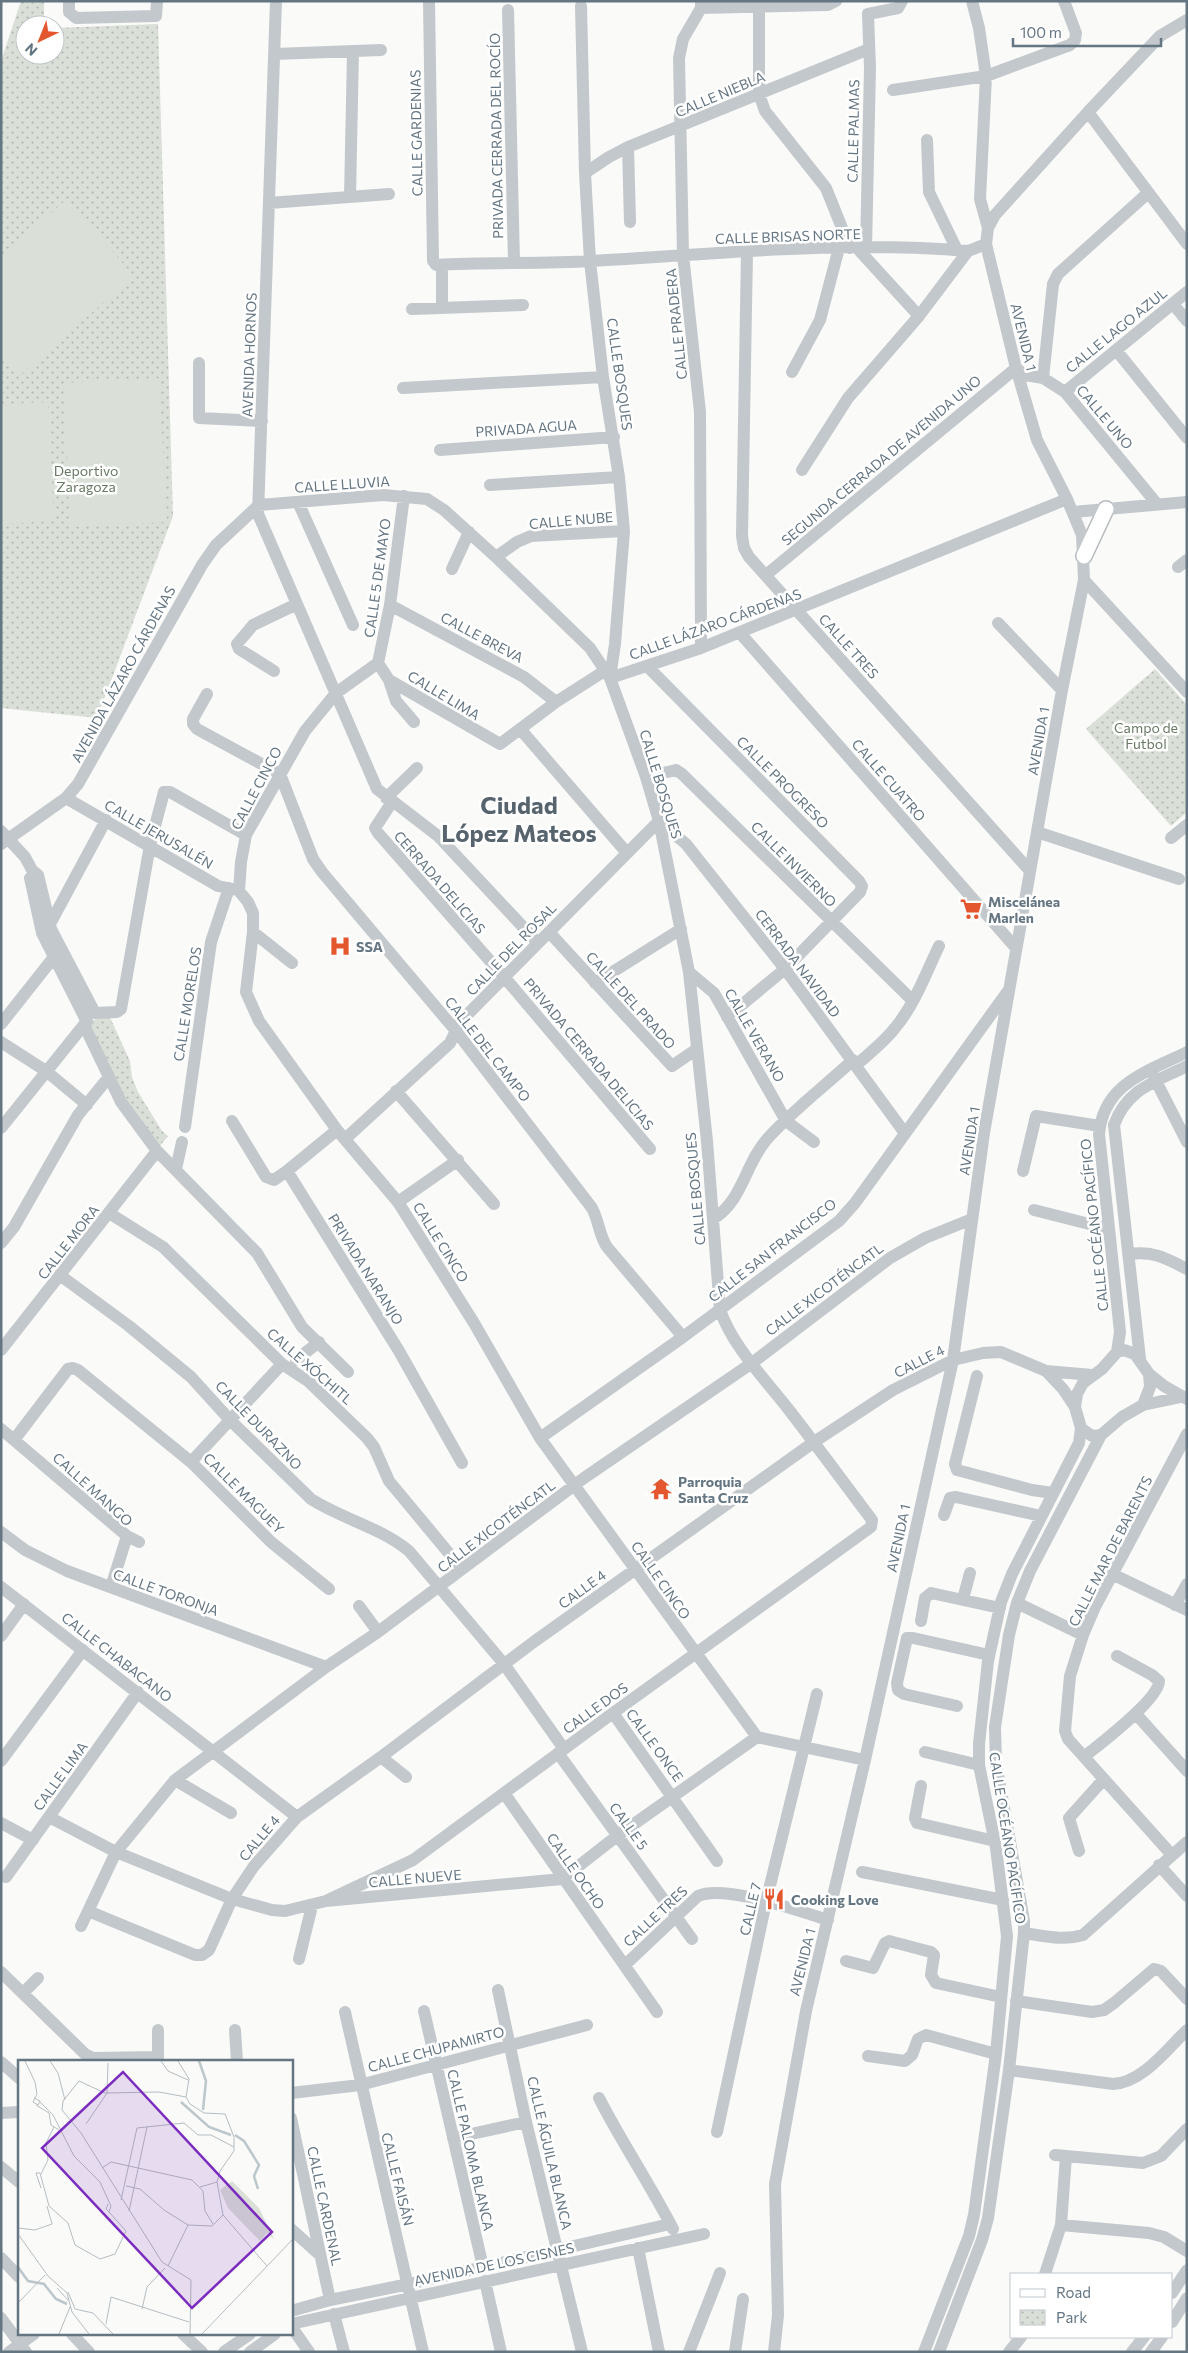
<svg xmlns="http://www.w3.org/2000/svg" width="1188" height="2353" viewBox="0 0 1188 2353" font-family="Commissioner,sans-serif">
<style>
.park{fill:url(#park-dots)}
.garden{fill:#dadfd7}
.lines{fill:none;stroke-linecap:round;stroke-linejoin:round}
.major-casing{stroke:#b5babe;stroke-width:18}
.minor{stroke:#c3c8cc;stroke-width:12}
.major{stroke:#fff;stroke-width:15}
.labels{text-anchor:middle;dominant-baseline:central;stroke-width:5;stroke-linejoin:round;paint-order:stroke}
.street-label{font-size:14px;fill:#657683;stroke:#fff}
.park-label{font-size:14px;fill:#687a64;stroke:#fff}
.poi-label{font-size:14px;font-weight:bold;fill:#657683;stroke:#fff;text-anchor:start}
.town-label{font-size:24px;font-weight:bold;fill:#57646e;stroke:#fff}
.inset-river{fill:none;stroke:#bbc7cb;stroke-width:2.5}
.inset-road{fill:none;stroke:#b5bdc2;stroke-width:1}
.view{fill:#7b2cbf;fill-opacity:0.15;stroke:#7b2cbf;stroke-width:2.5}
.inset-edge{fill:none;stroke:#657683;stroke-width:2.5}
</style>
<defs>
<pattern id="park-dots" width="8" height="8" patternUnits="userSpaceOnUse" patternTransform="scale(1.25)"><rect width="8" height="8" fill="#dadfd7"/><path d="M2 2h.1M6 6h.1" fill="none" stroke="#b4b9b4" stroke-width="1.8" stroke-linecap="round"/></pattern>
</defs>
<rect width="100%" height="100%" fill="#fafaf8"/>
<path class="park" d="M21 1H44V25H25V55H55V28L158 24 173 516 97 718 1 708V61Z
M1155 669 1187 705V812L1171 826 1086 729Z
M108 1013 130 1061 132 1077 138 1092 162 1131 168 1136 159 1147 122 1101 84 1025Z"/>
<path class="garden" d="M67 199 134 276 18 377 1 358V257Z
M159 378 167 522 71 527 63 383Z
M48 402 54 521 1 524V404Z"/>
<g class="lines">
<g class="major-casing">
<path id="major" d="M1084 556 1106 509"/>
</g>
<path class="minor" d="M69 1V12L76 18 156 16 157 1
M276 1 258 514 377 789 438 836 538 943
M429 1 433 261 436 265C488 262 541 264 592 261 717 254 844 240 968 251L986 244
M759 1V94L765 111 826 188 850 248
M972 1 979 28 986 76 980 199 988 228
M701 8 828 5 836 1
M508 10 514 262
M275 54 381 50
M893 90 986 76 1070 45 1075 40 1076 33 1064 1
M1088 112 1187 244
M927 140 929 192 957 250
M628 147 630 222
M585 173 609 157 628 147 869 49
M350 197 353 51
M269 203 389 194
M857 248 919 316
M866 248 870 68 868 14 898 8 902 1
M747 252 742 536 744 548 749 557 1030 871
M1173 304 1187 321
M442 308V265
M412 309 523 305
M1116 350 1187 438
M199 363V418L262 421
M792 372 820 320 839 248
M1043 378 1053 284 1058 274 1148 193
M403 388 603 377
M1065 392 1187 292
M440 450 614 437
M802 470 848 398 919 316 968 251
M490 485 619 477
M298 502 353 625
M259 505 383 495 427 499 444 510 496 557 590 648 610 678
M1073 512 1187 502
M496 557 517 542 531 536 624 531
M1178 567 1187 560
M452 569 469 532
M766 575 1016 368 1025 375 1043 378 1065 392 1157 504
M1084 580 1187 692
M390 605 524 677 556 702
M998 623 1062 690
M740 633 1016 948
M701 648 700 412 683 255 679 58 683 39 701 8V1
M378 663 336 693 305 731 246 835 241 862 239 891 248 902 253 913V932L246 992 259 1021 337 1130 398 1202 474 1323 540 1438 757 1737 865 1760
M378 663 389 680 500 744 556 702 606 670
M378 663 390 605 404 496
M647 666 859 881 862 886 860 892 785 969 727 1017
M274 671 239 649 237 644 253 625 297 604
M610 678 701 648 1067 499
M389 680 396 701 414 722
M207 694 193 719V724L197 729 280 774 313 859 322 872 456 1031 592 1208C599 1221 599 1235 607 1247L683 1337
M521 730 627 853
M646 777 676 770 682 774 913 1001
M66 798 218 886 237 890
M386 798 417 768
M392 802 375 828 378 833 505 978 650 1149
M1 831 25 857 32 870 38 875 51 929 95 1013
M1037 832 1179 879
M1171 838 1187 825
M1 844 66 798 78 784 202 565 216 545 259 505
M30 878 42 933 87 1022
M45 926 50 924 106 820
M253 932 292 963
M549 932 672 1066 697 1049
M689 972 714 993 786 1121 814 1142
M595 983 681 929
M95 1013 117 1012 121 1009 150 845 164 792H170L246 835
M1 1024 54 957
M84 1025 121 1102 157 1151 257 1253 302 1327 348 1372
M1 1042 46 1071 87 1105
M856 1065C870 1053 884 1042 895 1028 915 1004 926 973 939 946
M1153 1075 1187 1142
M396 1091 494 1204
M232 1121 266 1177 274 1180 287 1171 399 1351 462 1463
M185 1127 211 942 229 888
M1 1128 87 1021
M345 1139 450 1043 460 1022 659 821 686 844 785 969 904 1132
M176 1169 182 1142
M287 1171 337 1130
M1023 1171 1036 1116 1100 1126
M398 1202 458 1160
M1034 1210 1109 1229
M109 1213 163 1247 282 1364 308 1381 367 1438 374 1447 389 1481 462 1569
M713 1219C743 1201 745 1163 768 1138 793 1110 825 1086 853 1060
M1 1243 14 1227 78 1115 108 1078
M1129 1254C1154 1251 1165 1258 1187 1269
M61 1276 129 1326 191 1377 230 1420 311 1499C342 1519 380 1527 409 1551L504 1664 564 1749
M1 1350 157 1151
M1117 1352 1120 1332 1099 1134C1104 1083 1147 1072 1187 1052
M1140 1359 1114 1125C1127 1089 1155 1082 1187 1066
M296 1360 319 1342
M1046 1371 1063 1389 1075 1407
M1149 1374 1164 1386 1187 1399
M977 1376 955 1464 957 1470 1032 1490 1053 1493
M1143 1405 1181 1397
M1 1429 127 1536 139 1542
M540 1438 683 1337 839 1221 855 1203 1008 991
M14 1440 68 1369 73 1368 78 1370 191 1462 271 1542 329 1589
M191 1462 282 1364
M944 1515 950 1498 956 1497 1041 1516
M1 1532 25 1550 67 1571 326 1667
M1114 1575 1187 1610
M1 1587 297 1817
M111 1587 127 1536
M963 1599 970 1573
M1017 1603 1083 1635
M1175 1605 1187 1584
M359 1606 378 1632
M921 1621 925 1598 931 1593 1000 1608
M1 1636 24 1604
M957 1706 904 1694 898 1690 897 1683 907 1638H913L989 1655
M613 1713 717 1861
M1136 1714 1187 1771
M925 1752 979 1765
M558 1753 692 1939
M1085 1756C1100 1744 1159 1699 1159 1681L1152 1675 1117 1656
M381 1757 406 1777
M1 1761 83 1650
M175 1780 231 1813
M921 1786 915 1818 917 1823 995 1841
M504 1793 657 2012
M49 1817 116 1852 232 1899 272 1910 285 1911 326 1901 562 1879 617 1836 757 1737
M1 1823 33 1840
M1079 1851 1069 1818 1104 1779
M1171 1854 1068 1739 1065 1731 1070 1676 1083 1635 1095 1607 1187 1434
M1159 1865 1187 1896
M862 1872 1003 1900
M6 1877 138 1692
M326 1901 413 1860 613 1713 871 1527 872 1520C844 1483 817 1446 789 1410 765 1379 733 1347 720 1310L707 1141 689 972 659 821 646 777 610 678 615 644 624 531 619 477 603 377 590 261 585 173 581 6
M88 1911 195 1955H202L209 1950 232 1899 254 1866 297 1817 381 1757 535 1641 814 1442 893 1390 953 1360 983 1353 1001 1352 1046 1371 1092 1375
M81 1926 116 1852 175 1780 326 1667 378 1632 584 1478 752 1363 890 1258 925 1238 972 1219
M1024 1933C1045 1936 1063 1941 1083 1935L1187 1842
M299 1959 312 1906
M846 1961 873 1968 885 1943 889 1941 931 1952 934 1955 931 1975 936 1983 1001 1997
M625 1965 698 1896C725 1884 799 1911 828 1920
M1 1972 85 2054 93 2058 158 2057
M498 1990 526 2122 582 2352
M24 1992 38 1978
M1016 2001 1092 2012 1104 2010 1114 2003 1154 1969 1161 1971 1187 1999
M424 2011 483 2267
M345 2012 423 2352
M158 2030V2062
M235 2030 237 2062
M868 2056 905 2061 912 2055 918 2039 926 2035 996 2054
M1 2062 19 2078
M1009 2070 1113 2084C1143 2082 1166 2050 1187 2030
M291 2093 360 2085 587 2025
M599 2098C622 2143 650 2184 673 2229
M1 2113 19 2112
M291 2118 330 2300
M717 2132 766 1902 817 1694
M453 2138 526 2122
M1055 2155 1143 2163 1161 2156 1187 2129
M1 2167 19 2182
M1061 2225 1149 2233 1164 2237 1187 2251
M291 2229 320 2255
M638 2248 659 2352
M1 2258 19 2277
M1045 2274 1061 2225 1066 2156
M485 2281 501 2352
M1172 2293 1187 2270
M291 2311 330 2300 409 2284 670 2224
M334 2314 344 2352
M1 2318 26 2352
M1172 2322 1187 2298
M291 2324 704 2234
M291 2326 309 2352
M72 2334 89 2352
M183 2334 202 2352
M9 2352 34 2334
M224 2352 250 2334
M250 2352 275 2334
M689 2352 720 2273
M735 2352 743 2299
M774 2352 778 2315 775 2184 806 2011 865 1760 953 1360 984 1133 1062 690 1084 580 1082 535 1067 499 1037 440 1016 368 986 244 988 228 995 215 1088 112 1160 36 1187 20
M924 2352 969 2236 974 2215 996 2054 1007 1936 996 1848 979 1765V1744L988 1661 1001 1602 1012 1574 1079 1443 1081 1428 1075 1407 1077 1394 1083 1383 1102 1369 1117 1352 1124 1350 1135 1354 1149 1374 1150 1387 1143 1405 1122 1417 1101 1435 1092 1436 1081 1428
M939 2352 982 2240 988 2218 1009 2070 1024 1933V1921L996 1763 995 1727 1009 1635 1017 1603 1030 1571 1101 1435
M1009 2352 1021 2337
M1132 2352 1144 2337
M1151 2352 1162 2337"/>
<use href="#major" class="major"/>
</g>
<defs>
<g id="supermarket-bare" transform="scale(1.725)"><path d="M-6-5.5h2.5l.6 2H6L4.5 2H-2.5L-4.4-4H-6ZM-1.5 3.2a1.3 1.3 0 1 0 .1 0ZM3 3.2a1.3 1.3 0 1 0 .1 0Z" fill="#e4572e" stroke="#fff" stroke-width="2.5" paint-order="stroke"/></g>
<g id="hospital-bare" transform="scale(1.725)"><path d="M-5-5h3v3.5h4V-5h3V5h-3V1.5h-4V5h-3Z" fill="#e4572e" stroke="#fff" stroke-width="2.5" paint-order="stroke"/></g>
<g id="temple-bare" transform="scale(1.725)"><path d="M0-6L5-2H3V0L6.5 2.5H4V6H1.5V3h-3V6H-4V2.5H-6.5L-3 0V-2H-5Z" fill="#e4572e" stroke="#fff" stroke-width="2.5" paint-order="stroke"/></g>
<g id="restaurant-bare" transform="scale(1.725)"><path d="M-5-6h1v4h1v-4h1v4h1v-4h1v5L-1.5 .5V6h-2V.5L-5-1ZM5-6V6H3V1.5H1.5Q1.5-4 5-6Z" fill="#e4572e" stroke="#fff" stroke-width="2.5" paint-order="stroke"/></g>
</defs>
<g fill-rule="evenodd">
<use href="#supermarket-bare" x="971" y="909"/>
<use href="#hospital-bare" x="340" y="946"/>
<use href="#temple-bare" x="661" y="1489"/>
<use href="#restaurant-bare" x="774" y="1899"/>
</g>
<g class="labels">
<g class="street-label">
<text transform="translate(720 94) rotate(-23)">CALLE NIEBLA</text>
<text transform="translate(853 131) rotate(-89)">CALLE PALMAS</text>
<text transform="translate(416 133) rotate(-91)">CALLE GARDENIAS</text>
<text transform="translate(496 136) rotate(-91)">PRIVADA CERRADA DEL ROCÍO</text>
<text transform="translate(788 236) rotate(-2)">CALLE BRISAS NORTE</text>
<text transform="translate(676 324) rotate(-96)">CALLE PRADERA</text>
<text transform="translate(1116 330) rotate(-39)">CALLE LAGO AZUL</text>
<text transform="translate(1024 337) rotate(76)">AVENIDA 1</text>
<text transform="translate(249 355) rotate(-88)">AVENIDA HORNOS</text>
<text transform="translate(620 374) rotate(82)">CALLE BOSQUES</text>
<text transform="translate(1105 417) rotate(50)">CALLE UNO</text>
<text transform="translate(526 428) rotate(-4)">PRIVADA AGUA</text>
<text transform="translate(881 460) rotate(-40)">SEGUNDA CERRADA DE AVENIDA UNO</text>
<text transform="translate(342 484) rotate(-4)">CALLE LLUVIA</text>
<text transform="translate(571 520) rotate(-5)">CALLE NUBE</text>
<text transform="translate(377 578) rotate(-82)">CALLE 5 DE MAYO</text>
<text transform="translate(715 624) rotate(-20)">CALLE LÁZARO CÁRDENAS</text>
<text transform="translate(482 637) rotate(28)">CALLE BREVA</text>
<text transform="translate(849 646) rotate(48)">CALLE TRES</text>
<text transform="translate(123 674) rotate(-61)">AVENIDA LÁZARO CÁRDENAS</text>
<text transform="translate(444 695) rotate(31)">CALLE LIMA</text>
<text transform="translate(1038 741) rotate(-80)">AVENIDA 1</text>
<text transform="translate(889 780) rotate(49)">CALLE CUATRO</text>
<text transform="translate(783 782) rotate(45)">CALLE PROGRESO</text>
<text transform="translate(661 784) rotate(73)">CALLE BOSQUES</text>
<text transform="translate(256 788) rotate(-62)">CALLE CINCO</text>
<text transform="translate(159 834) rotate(30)">CALLE JERUSALÉN</text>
<text transform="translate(794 864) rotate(45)">CALLE INVIERNO</text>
<text transform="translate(440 882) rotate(49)">CERRADA DELICIAS</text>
<text transform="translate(511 949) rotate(-46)">CALLE DEL ROSAL</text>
<text transform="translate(798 963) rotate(53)">CERRADA NAVIDAD</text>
<text transform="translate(631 1000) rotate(48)">CALLE DEL PRADO</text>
<text transform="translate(187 1004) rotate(-81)">CALLE MORELOS</text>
<text transform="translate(755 1035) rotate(60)">CALLE VERANO</text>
<text transform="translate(488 1049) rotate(52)">CALLE DEL CAMPO</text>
<text transform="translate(589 1054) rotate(50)">PRIVADA CERRADA DELICIAS</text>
<text transform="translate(969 1141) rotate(-81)">AVENIDA 1</text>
<text transform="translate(695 1189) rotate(-95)">CALLE BOSQUES</text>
<text transform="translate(1094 1225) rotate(-96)">CALLE OCÉANO PACÍFICO</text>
<text transform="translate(68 1242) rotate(-52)">CALLE MORA</text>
<text transform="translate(441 1242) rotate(58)">CALLE CINCO</text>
<text transform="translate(772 1250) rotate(-38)">CALLE SAN FRANCISCO</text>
<text transform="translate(366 1269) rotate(58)">PRIVADA NARANJO</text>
<text transform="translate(824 1289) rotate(-37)">CALLE XICOTÉNCATL</text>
<text transform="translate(919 1361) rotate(-27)">CALLE 4</text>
<text transform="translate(310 1366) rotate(41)">CALLE XÓCHITL</text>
<text transform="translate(259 1425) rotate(46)">CALLE DURAZNO</text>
<text transform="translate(93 1489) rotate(42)">CALLE MANGO</text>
<text transform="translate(244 1493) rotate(45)">CALLE MAGUEY</text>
<text transform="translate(496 1526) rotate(-37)">CALLE XICOTÉNCATL</text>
<text transform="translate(898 1538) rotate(-78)">AVENIDA 1</text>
<text transform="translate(1110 1551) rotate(-63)">CALLE MAR DE BARENTS</text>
<text transform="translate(661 1580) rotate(55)">CALLE CINCO</text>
<text transform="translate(582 1589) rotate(-36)">CALLE 4</text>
<text transform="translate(166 1592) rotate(20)">CALLE TORONJA</text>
<text transform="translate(117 1657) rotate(38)">CALLE CHABACANO</text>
<text transform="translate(595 1708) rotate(-36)">CALLE DOS</text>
<text transform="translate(655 1745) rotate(54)">CALLE ONCE</text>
<text transform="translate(60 1776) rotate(-54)">CALLE LIMA</text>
<text transform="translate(629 1826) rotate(54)">CALLE 5</text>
<text transform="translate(259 1838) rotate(-50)">CALLE 4</text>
<text transform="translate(1008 1838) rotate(81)">CALLE OCÉANO PACÍFICO</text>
<text transform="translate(576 1871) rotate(55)">CALLE OCHO</text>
<text transform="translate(415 1878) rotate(-5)">CALLE NUEVE</text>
<text transform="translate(750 1909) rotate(-77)">CALLE 7</text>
<text transform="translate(655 1916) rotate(-43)">CALLE TRES</text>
<text transform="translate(802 1962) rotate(-76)">AVENIDA 1</text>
<text transform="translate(436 2049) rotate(-15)">CALLE CHUPAMIRTO</text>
<text transform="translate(471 2150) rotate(77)">CALLE PALOMA BLANCA</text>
<text transform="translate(550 2153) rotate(77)">CALLE ÁGUILA BLANCA</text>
<text transform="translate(398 2179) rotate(76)">CALLE FAISÁN</text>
<text transform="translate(325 2206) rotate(78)">CALLE CARDENAL</text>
<text transform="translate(494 2264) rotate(-12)">AVENIDA DE LOS CISNES</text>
</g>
<g class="park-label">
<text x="86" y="470">Deportivo<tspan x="86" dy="16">Zaragoza</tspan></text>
<text x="1146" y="727">Campo de<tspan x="1146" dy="16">Futbol</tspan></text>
</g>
<g class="poi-label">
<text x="988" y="901">Miscelánea<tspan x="988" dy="16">Marlen</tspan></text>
<text x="356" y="946">SSA</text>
<text x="678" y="1481">Parroquia<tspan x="678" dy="16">Santa Cruz</tspan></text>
<text x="791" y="1899">Cooking Love</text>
</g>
<g class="town-label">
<text x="519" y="804">Ciudad<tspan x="519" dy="28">López Mateos</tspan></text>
</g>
</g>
<g transform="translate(18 2060)">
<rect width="275" height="275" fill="#fafaf8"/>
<path d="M214 121 241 148 256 179 249 173 242 181 210 148 202 130Z" fill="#dadfd7"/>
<path d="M226 156a7 7 0 1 1 14 0a7 7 0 1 1-14 0Z" fill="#dadfd7"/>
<path class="inset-river" d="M181 1 188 21 185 50M163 42 191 67 213 75M217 75 226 81 241 105 236 116 240 129M0 207 10 221 26 224 38 239 49 244"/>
<path class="inset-road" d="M7 1 17 22 19 34 15 42 20 45 22 41 16 38M32 1 40 13 47 40M143 1 150 11 170 20M160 1 171 19 168 37 172 44 186 53 207 54 216 77V91L202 111 199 122 205 155M22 42 35 55 56 96 82 122 93 146 91 152 88 149 90 144M18 45 31 53 33 65 41 70M44 50 63 73 144 202 173 220 172 274M44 50 45 41 61 21 87 33 141 32 168 37M68 64 89 33 90 3M84 108 93 102 174 120 185 131 187 151 195 164M22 113 31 146 50 163 57 185 82 199 97 194 108 171 91 152M22 113H18L23 128M23 114 30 100 28 83 36 67M108 126 122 129 146 150 170 165 194 166 205 155M182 127 199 122M103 140 119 68 166 63 180 75H193L216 87M111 151 129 67M205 155 249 206M0 168 17 170 34 164 29 146M0 174 30 216 49 233 54 252 71 274M150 206 170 165M39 228 50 240M50 232 57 249 75 253 95 274M0 243 27 215M124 249 129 227 147 208M88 264 93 237 171 262M41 274 52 247M184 274 275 179"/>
<path class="view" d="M105 12 254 172 174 248 24 88Z"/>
<rect width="275" height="275" class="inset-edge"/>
</g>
<rect width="1188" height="2353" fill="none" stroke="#657683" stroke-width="5"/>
<rect x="1010" y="2273" width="162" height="65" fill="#ffffff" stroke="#c1c8cd"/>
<rect x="1020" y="2289" width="25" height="8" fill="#ffffff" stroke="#c1c8cd"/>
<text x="1056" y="2298" font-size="15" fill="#657683">Road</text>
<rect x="1020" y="2310" width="25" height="15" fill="url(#park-dots)" stroke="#c1c8cd"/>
<text x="1056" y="2323" font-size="15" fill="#657683">Park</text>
<g transform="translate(40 40) rotate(223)"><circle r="24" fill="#ffffff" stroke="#c1c8cd"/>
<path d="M0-4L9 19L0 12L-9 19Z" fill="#e4572e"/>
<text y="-8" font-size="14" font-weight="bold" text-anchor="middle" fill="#657683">N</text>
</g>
<path d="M1013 38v8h148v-8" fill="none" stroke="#657683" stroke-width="2.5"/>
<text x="1020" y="38" font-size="15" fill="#657683" stroke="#ffffff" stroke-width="4" paint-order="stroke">100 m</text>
</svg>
